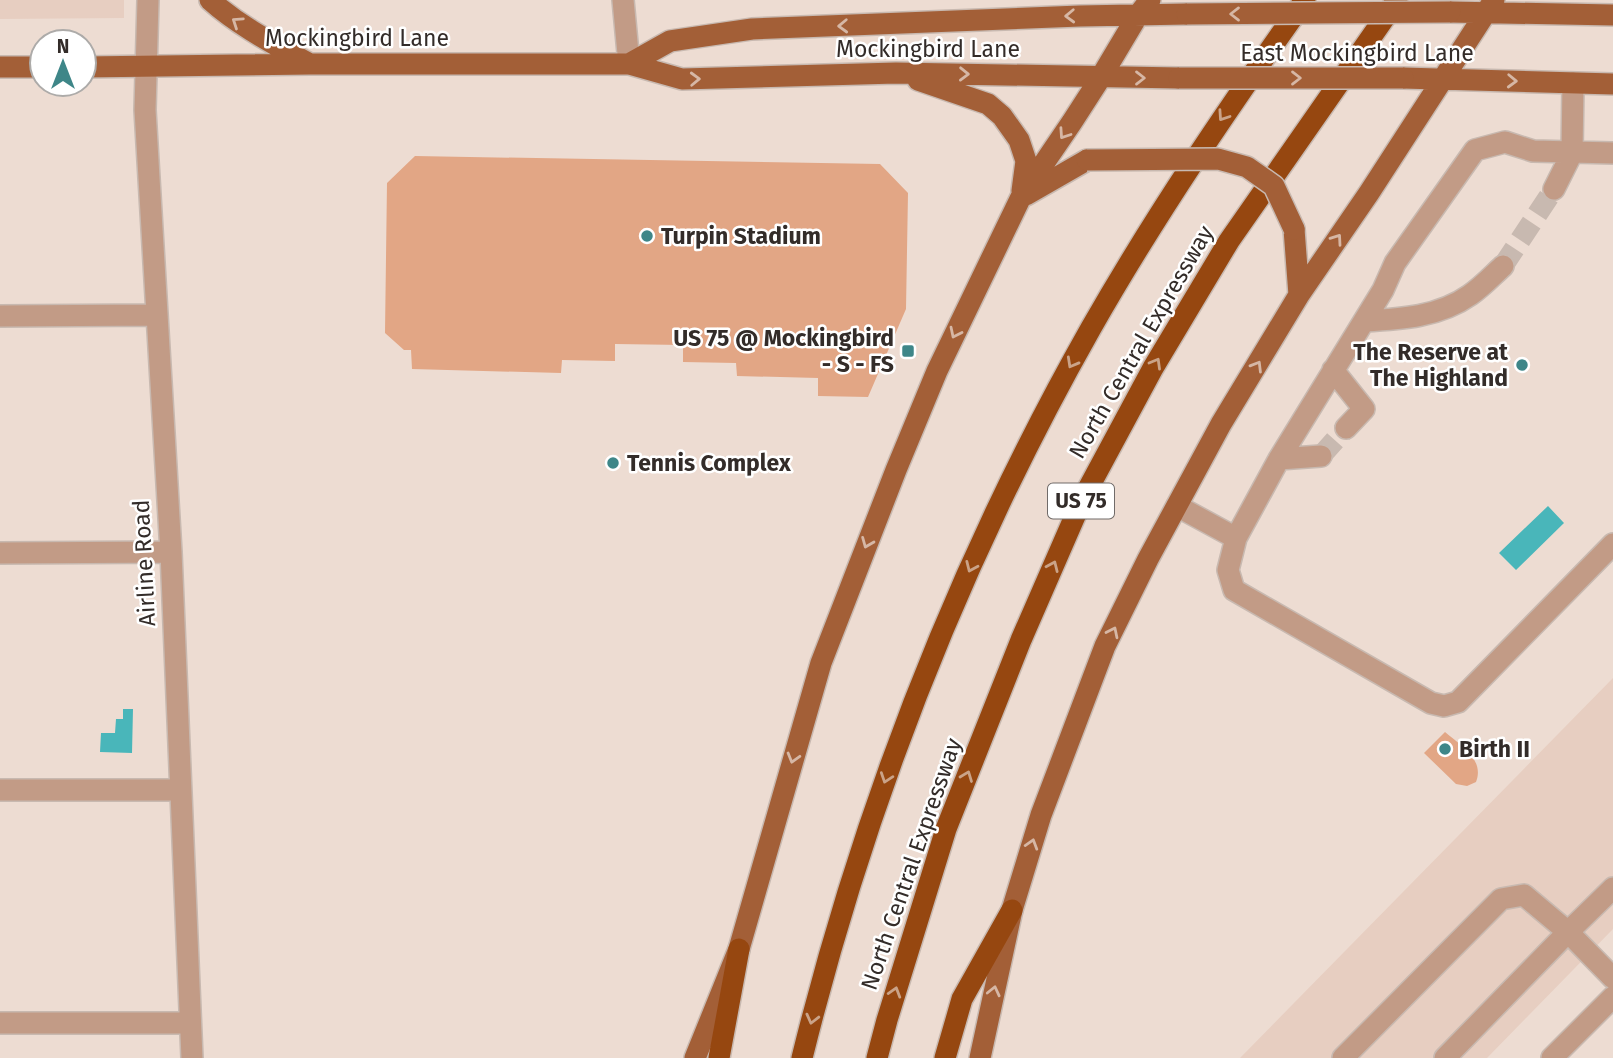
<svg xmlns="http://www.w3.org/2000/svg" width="1613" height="1058" viewBox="0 0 1613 1058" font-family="'Fira Sans',sans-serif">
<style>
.built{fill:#e7cec1}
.green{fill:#e2a685}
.water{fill:#49b6ba}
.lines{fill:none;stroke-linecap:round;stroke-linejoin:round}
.minor-tunnel{stroke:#c8b9b0;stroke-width:21;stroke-dasharray:21 10;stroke-linecap:butt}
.minor-casing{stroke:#c8b9b0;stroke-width:24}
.major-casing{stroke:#c8b9b0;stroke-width:24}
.highway-casing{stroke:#c8b9b0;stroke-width:24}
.minor{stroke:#c29b86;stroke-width:21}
.major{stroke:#a35f37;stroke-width:21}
.highway{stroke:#964710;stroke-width:21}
.major-bridge-casing{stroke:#c8b9b0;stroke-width:24;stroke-linecap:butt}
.major-bridge{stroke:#a35f37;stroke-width:21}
.oneway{stroke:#d6b7a5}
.oneway2{stroke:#caa388}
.poi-dot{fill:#3e8688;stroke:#fff;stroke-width:2.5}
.labels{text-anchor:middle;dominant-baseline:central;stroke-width:5;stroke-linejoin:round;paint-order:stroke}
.shield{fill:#fff;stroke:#706b69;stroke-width:2}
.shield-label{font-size:21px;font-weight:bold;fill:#332c29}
.street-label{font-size:23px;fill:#332c29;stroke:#fff}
.poi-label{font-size:23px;font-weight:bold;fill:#332c29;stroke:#fff;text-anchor:start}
</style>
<rect width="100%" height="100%" fill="#eddcd2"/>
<path class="built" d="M0 0H124V18L0 19Z
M1613 678V929L1487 1058H1240Z"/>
<path class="green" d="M415 156 880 164 908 193 906 309 868 397 818 396V378L737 376 736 363 683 362V345L615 344V361L562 360 561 373 412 369 411 350H404L385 333 387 183Z
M1445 732C1460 745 1485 759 1476 782L1467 786 1456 784 1424 753Z"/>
<path class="water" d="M1548 506 1564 523 1516 570 1499 553Z
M123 709H133L132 753 100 752 101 733H115L116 719H123Z"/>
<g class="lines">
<path class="minor-tunnel" d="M1503 266 1554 189
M1321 456 1346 428"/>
<g class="minor-casing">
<path id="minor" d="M148 0 145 110 171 552 192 1058
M623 0 629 64
M1554 189 1572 153 1573 83
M0 316 156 315
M1364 321C1401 319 1439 317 1470 295 1482 287 1492 276 1503 266
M1333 370 1364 409 1346 428
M1279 459 1321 456
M1177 506 1236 538 1279 459 1383 290 1395 263 1475 150 1505 142 1533 151 1613 153
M1236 538 1228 570 1234 590 1431 703 1444 706 1458 702 1613 544
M0 553 171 552
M0 790H180
M0 1023H190
M1343 1058 1501 899 1524 895 1568 932 1613 888
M1445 1058 1568 932 1613 978
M1552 1058 1613 997"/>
</g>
<g class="major-casing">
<path id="major" d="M210 0C239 26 274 44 308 63
M1450 12 1613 15
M629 64 670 41 752 29 1080 16 1187 14
M0 67H42
M84 67 310 64H629L682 79 896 73 1179 78
M1403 78 1613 84
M918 80 988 104 1002 116 1019 140 1026 161 1022 191
M1026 195 1087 160
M1294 229 1299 295
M695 1058 739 949 821 663 896 470 937 371 1021 197 1072 122 1101 77 1138 15 1150 0
M980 1058 1012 910 1041 815 1105 646 1148 559 1221 424 1299 295 1369 193 1494 0"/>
</g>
<g class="highway-casing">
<path id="highway" d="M719 1058 739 949
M802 1058C865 803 962 556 1091 328 1156 214 1229 107 1305 0
M877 1058 887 1020 946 829 1021 640 1082 500 1153 368 1229 241 1397 0
M945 1058 962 999 1012 910"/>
</g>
<use href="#minor" class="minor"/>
<use href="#major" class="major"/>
<use href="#highway" class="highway"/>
<g class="major-bridge-casing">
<path id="major-bridge" d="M1187 14 1450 12
M1179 78H1403
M1087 160 1218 159 1247 167 1274 186 1294 229"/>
</g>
<use href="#major-bridge" class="major-bridge"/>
</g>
<defs><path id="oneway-chevron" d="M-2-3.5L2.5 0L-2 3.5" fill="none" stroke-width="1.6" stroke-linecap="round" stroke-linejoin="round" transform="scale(1.75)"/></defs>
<g class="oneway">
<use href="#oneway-chevron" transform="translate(1235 14) rotate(180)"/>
<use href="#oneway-chevron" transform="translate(1070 16) rotate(178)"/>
<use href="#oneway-chevron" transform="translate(237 22) rotate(-146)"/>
<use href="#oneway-chevron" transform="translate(843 26) rotate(178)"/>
<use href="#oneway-chevron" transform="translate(964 74) rotate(1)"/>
<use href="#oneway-chevron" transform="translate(1140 78)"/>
<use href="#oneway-chevron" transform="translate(1296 78)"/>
<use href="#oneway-chevron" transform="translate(695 79) rotate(-2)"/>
<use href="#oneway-chevron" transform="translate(1512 81) rotate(2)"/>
<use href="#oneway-chevron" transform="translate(1064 134) rotate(124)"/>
<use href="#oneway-chevron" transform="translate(1337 239) rotate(-55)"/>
<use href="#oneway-chevron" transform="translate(955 333) rotate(116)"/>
<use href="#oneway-chevron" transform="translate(1257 366) rotate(-59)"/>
<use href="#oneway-chevron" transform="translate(867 543) rotate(112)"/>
<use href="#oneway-chevron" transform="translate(1113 632) rotate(-64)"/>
<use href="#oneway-chevron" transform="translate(793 758) rotate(106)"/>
<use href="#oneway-chevron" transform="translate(1032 844) rotate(-73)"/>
<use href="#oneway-chevron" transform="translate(994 991) rotate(-77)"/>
</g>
<g class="oneway2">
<use href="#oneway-chevron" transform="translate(1223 116) rotate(124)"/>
<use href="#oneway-chevron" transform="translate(1072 363) rotate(119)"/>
<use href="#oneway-chevron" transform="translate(1156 363) rotate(-60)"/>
<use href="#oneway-chevron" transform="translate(1053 566) rotate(-66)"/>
<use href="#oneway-chevron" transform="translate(971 567) rotate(114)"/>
<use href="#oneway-chevron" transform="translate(967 776) rotate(-69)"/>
<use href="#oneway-chevron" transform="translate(886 778) rotate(109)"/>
<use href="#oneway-chevron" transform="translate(895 992) rotate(-73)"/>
<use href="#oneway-chevron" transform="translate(812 1019) rotate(104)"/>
</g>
<g class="poi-dot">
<circle cx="647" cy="236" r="7"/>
<rect x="901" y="344" width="14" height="14" rx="3.5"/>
<circle cx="1522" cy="365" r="7"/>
<circle cx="613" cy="463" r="7"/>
<circle cx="1445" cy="749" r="7"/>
</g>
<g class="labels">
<rect class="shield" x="1048" y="483.5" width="66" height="35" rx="5"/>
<g class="shield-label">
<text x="1081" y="501">US 75</text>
</g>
<g class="street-label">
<text x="357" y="38">Mockingbird Lane</text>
<text x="928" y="49">Mockingbird Lane</text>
<text x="1357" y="53">East Mockingbird Lane</text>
<text transform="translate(1141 342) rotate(-60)">North Central Expressway</text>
<text transform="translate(144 563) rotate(-93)">Airline Road</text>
<text transform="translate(911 864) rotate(-71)">North Central Expressway</text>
</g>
<g class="poi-label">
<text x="661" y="236">Turpin Stadium</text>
<text x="894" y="338" text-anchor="end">US 75 @ Mockingbird<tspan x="894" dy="26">- S - FS</tspan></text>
<text x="1508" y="352" text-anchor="end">The Reserve at<tspan x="1508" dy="26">The Highland</tspan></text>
<text x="627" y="463">Tennis Complex</text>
<text x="1459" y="749">Birth II</text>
</g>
</g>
<g transform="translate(63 63)"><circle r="33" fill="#ffffff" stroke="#adaba9" stroke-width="2"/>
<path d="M0-5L12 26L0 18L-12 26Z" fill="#3e8688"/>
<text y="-10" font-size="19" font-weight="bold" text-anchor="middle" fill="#332c29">N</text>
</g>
</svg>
